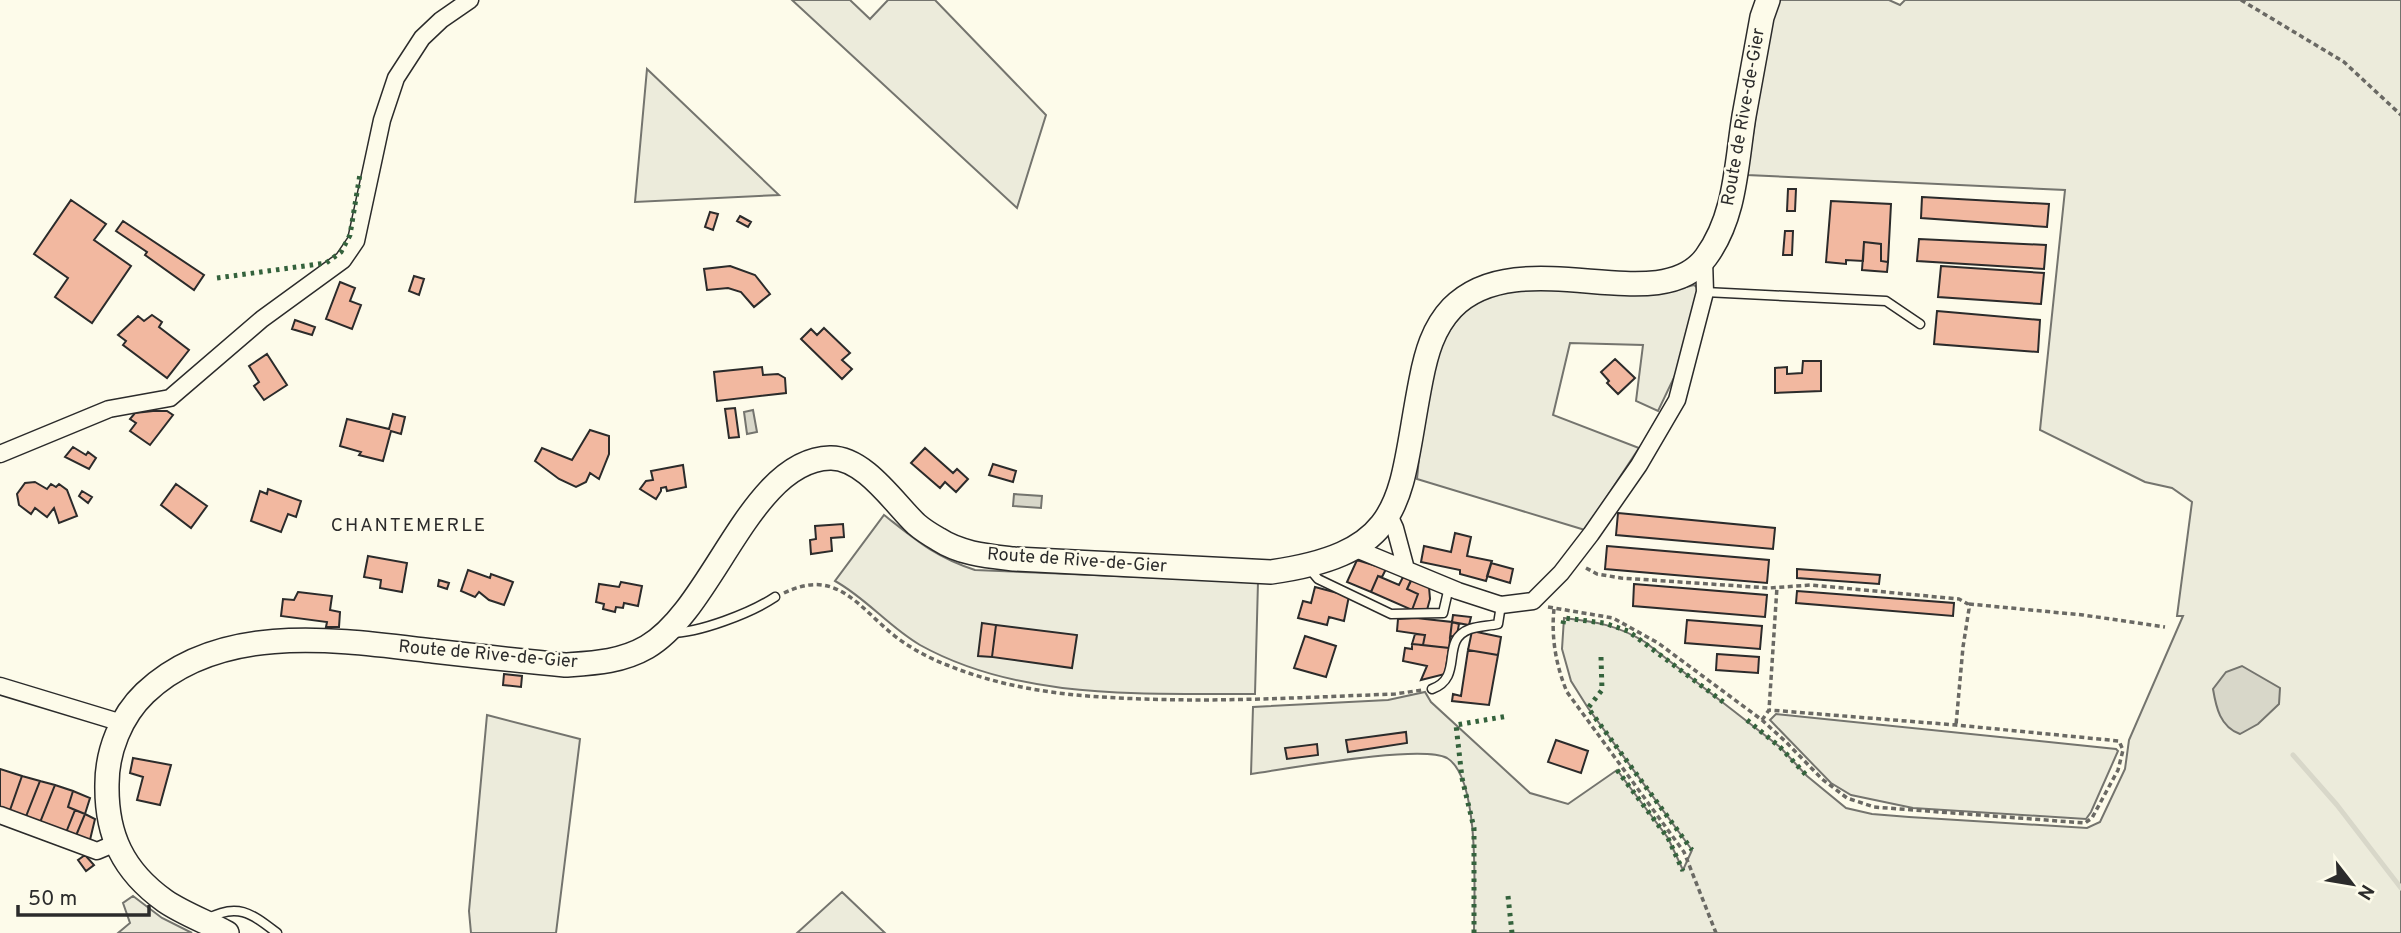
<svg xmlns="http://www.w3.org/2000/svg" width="2401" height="933" viewBox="0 0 2401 933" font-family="Overpass,sans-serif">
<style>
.green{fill:#ecebdb;stroke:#74746e;stroke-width:2}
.water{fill:#d8d7c9;stroke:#74746e;stroke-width:2}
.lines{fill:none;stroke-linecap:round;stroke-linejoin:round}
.stream{stroke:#d8d7c9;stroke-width:5}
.building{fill:#f2b8a0;stroke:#2b2b2b;stroke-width:2}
.lane-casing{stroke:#2b2b2b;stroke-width:11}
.street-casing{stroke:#2b2b2b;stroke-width:19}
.secondary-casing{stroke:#2b2b2b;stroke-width:26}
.path{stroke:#6a6964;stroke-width:3.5;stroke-dasharray:5 3.5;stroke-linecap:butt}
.lane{stroke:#fdfbea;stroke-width:8}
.street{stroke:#fdfbea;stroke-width:16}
.secondary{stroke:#fdfbea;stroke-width:23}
.hedge{stroke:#34623c;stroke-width:5;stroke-dasharray:3.5 5;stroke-linecap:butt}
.labels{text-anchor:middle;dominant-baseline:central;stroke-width:5;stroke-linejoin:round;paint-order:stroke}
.street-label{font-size:18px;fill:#2b2b2b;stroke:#fdfbea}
.neighbourhood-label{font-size:19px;letter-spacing:2px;fill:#2b2b2b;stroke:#fdfbea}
</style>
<rect width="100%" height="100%" fill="#fdfbea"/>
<path class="green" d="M792 0H850L870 19 888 0H935L1046 115 1017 208Z
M1780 0H1889L1900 5 1905 0H2401V933H1474C1474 897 1481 778 1447 758 1420 744 1287 769 1251 774L1253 707 1388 700 1425 692 1431 702 1530 793 1568 804 1617 770 1668 838 1683 870 1692 850 1588 708 1571 681 1562 649 1564 618C1597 622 1617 625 1645 642L1780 747 1807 776 1846 808 1872 814 1909 817 2087 828 2100 822 2125 769 2129 740 2183 616H2177L2192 502 2172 488 2145 482 2040 430 2065 190 1747 175 1769 26Z
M647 69 779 195 635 202Z
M1694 285 1699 289 1681 363 1658 411 1636 401 1643 345 1570 343 1553 415 1639 448 1585 530 1417 479C1423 421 1424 325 1487 297 1506 288 1535 287 1556 287 1588 288 1620 296 1652 294 1666 293 1681 288 1694 285Z
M884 515C916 540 935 557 975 570L1258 582 1255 694C1143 693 1021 701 920 645 889 627 866 598 835 581Z
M1776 714 2116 749 2118 751 2091 812 2086 819 1913 808 1851 795 1831 783 1770 720Z
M487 715 580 739 556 933H471L469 911Z
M842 892 885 933H797Z
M133 896 162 918 192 933H118L130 923 123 903Z"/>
<path class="water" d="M753 410 757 432 747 434 744 412Z
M1014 494 1042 496 1041 508 1013 506Z
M2242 666 2280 688 2279 704 2258 724 2240 734C2220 727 2216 707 2213 689L2226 672Z"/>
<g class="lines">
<path class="stream" d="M2293 755 2337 805 2401 888"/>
</g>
<path class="building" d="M1788 189H1796L1795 211H1787Z
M1922 197 2049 204 2047 227 1921 218Z
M71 200 106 224 94 240 131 266 92 323 55 297 68 278 34 254Z
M1831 201 1891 204 1888 262 1881 261V244L1864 242 1863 261 1846 260V264L1826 262Z
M710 212 718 214 713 230 705 227Z
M740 216 751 222 748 227 737 221Z
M123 221 204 275 194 290 145 255 147 252 116 231Z
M1785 231H1793L1792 255H1783Z
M1919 239 2046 245 2044 269 1917 261Z
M1864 242 1881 244V261L1888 262 1887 272 1862 270Z
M730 266 755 275 770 294 754 307 741 292 728 288 707 290 704 269Z
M1941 266 2044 273 2041 304 1938 297Z
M414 276 424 279 419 295 409 291Z
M340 282 355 288 350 301 361 305 352 329 326 319Z
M1937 311 2040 320 2038 352 1934 344Z
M152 315 162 322 159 327 189 350 167 378 123 345 126 341 118 335 138 316 144 321Z
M295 320 315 327 312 335 292 329Z
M824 328 850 353 842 360 852 369 842 379 801 339 811 329 817 335Z
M267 354 287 385 264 400 254 386 259 382 249 366Z
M1615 359 1635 378 1618 394 1607 383 1609 381 1601 372Z
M1803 361H1821V391L1775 393V368L1787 367V374L1802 373Z
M762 367 763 375 778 374 785 378 786 393 717 401 714 372Z
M735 408 739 437 729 438 725 409Z
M153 411H167L173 415 150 445 130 431 136 423 130 419 135 413Z
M393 414 405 417 401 434 391 431 383 461 359 455 361 452 340 446 347 419 389 429Z
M590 430 609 436V454L599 479 590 473 586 482 576 487 559 479 535 461 542 448 572 460Z
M73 447 86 455 88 452 96 458 89 469 65 457Z
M925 448 953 473 957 469 968 479 956 492 945 482 940 488 911 463Z
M993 464 1016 471 1013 482 989 475Z
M683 465 686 487 667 491 666 487 661 488V491L656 499 640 489 646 481 653 480 651 471Z
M35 482 47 489 51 484 56 487 59 484 67 490 77 516 59 523 54 508 47 517 35 508 31 514 19 505 17 494 25 483Z
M176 484 207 506 191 528 161 505Z
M268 489 301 501 296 517 288 514 281 532 251 521 260 491 267 494Z
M82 491 92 497 88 503 79 496Z
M1618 513 1775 528 1773 549 1616 535Z
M843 524 844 537 831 538 832 551 811 554 810 540 816 539 815 526Z
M1455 533 1471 537 1467 556 1492 561 1486 581 1460 574V570L1421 562 1424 546 1451 552Z
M1607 546 1769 560 1767 583 1605 569Z
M368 556 407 563 402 592 380 588 381 580 364 577Z
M1357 560 1386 569 1382 577 1378 576 1371 592 1347 582Z
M1491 563 1513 569 1510 583 1487 576Z
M1797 569 1880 575 1879 584 1797 578Z
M468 570 490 578 491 574 513 582 504 605 489 600 479 592 475 597 461 591Z
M1378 576 1399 585 1403 577 1411 580 1407 589 1418 594 1412 610 1371 592Z
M1412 579 1429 587 1430 599 1427 610H1412L1418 594 1407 589Z
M439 580 449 583 447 589 438 586Z
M621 582 642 586 638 606 624 603 623 608 616 607 615 612 603 609 604 604 596 602 599 584 619 587Z
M1634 584 1767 595 1765 617 1633 606Z
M1315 587 1349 596 1344 621 1329 617 1327 625 1298 618 1303 601 1311 603Z
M1797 591 1954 603 1953 616 1796 603Z
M298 592 332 596 330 610 340 612 339 627H326L327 622 281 616 283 599 294 600Z
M1453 615 1471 617 1469 625 1452 622Z
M1416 618 1452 622 1449 648 1423 645 1425 635 1397 631 1398 619Z
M1687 620 1762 626 1760 649 1685 643Z
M1452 622 1459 624 1457 635 1450 637Z
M982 623 996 625 992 657 978 656Z
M996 625 1077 635 1072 668 992 657Z
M1472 631 1501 637 1498 655 1468 650Z
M1415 634 1425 635 1423 645 1412 644Z
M1305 636 1336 646 1326 677 1294 668Z
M1412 644 1449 648 1445 674 1421 680 1427 666 1403 661 1405 648 1412 649Z
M1468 650 1498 655 1489 705 1452 701 1453 694 1461 696Z
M1717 654 1759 657 1758 673 1716 670Z
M504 674 522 676 521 687 503 685Z
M1406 732 1407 743 1348 752 1346 740Z
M1556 740 1588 751 1581 773 1548 762Z
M1317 744 1318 755 1287 759 1285 748Z
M133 758 171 765 160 805 137 800 143 777 130 773Z
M0 769 22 776 9 813 0 809Z
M22 776 40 781 25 819 9 813Z
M40 781 55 785 39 825 25 819Z
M55 785 73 791 68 807 75 810 65 835 39 825Z
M73 791 90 798 85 814 68 807Z
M75 810 85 814 75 838 65 835Z
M85 814 95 819 89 844 75 838Z
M85 855 94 865 86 871 78 860Z"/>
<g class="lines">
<g class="lane-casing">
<path id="lane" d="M1705 292 1886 301 1920 324
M1308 567 1318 579 1391 614 1443 613 1449 587
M670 633C699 633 751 613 775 597
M1432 689C1465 677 1439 640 1470 629 1479 626 1489 626 1498 624L1501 605
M207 919C238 902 252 914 277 933"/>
</g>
<g class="street-casing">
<path id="street" d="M0 454 109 409 170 398 262 319 343 260 356 241 382 120 396 78 422 38 441 20 470 0
M1389 515 1395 528 1406 569
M1354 548 1458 591 1501 605 1533 601 1561 573 1591 534 1639 465 1677 400 1705 292 1704 260
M0 686 122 723
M0 815 97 851 116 843"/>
</g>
<g class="secondary-casing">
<path id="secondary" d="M227 933C207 922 184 914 165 901 123 871 106 835 107 784 107 751 121 716 145 693 221 621 339 640 433 651 477 656 521 661 565 665 594 663 621 662 647 647 714 608 750 460 830 458 864 457 894 503 916 524 923 530 931 535 938 539 961 554 988 556 1014 559L1271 572C1411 552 1398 496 1421 380 1426 354 1433 328 1452 308 1520 239 1659 322 1706 257 1736 216 1736 165 1744 116 1750 83 1756 50 1762 17L1768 0"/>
</g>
<path class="path" d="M2241 0 2344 62 2401 115
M1586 568 1597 574 1621 578 1769 588 1811 585 1959 599 1968 604 1969 609 1963 647 1956 725
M784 593C837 567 858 607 896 637 912 649 929 658 947 665 1011 691 1076 697 1145 699 1228 702 1311 697 1395 694L1422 690
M1969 604 2083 615 2165 627
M1548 607 1613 618 1658 643 1762 720 1786 742 1822 779 1847 798 1874 807 2085 823 2092 818 2118 770 2123 750 2119 741 1956 725 1769 710
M1554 609C1551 637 1556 666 1567 692L1684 852 1716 933
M1762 720 1769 710 1777 587"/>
<use href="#lane" class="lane"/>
<use href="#street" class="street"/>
<use href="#secondary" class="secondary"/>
<path class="hedge" d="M217 278 326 263 341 252 350 235 360 174
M1563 624 1564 618 1604 623 1628 631 1726 704
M1601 657 1602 690 1588 708 1692 850
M1747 720 1780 747 1807 776
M1617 770 1668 838 1683 871
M1508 896 1512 933
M1474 933V828L1462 778 1456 725 1508 716"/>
</g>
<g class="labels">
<g class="street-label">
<text transform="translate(1744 117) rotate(-80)">Route de Rive-de-Gier</text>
<text transform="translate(1077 561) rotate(4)">Route de Rive-de-Gier</text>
<text transform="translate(488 655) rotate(5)">Route de Rive-de-Gier</text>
</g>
<g class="neighbourhood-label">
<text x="409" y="526">CHANTEMERLE</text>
</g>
</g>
<g transform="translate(2352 884) rotate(121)" stroke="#fdfbea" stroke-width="5" paint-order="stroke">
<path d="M0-5L12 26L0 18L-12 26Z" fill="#2b2b2b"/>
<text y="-10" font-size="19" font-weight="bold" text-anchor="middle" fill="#2b2b2b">N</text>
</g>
<path d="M18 905v10h131v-10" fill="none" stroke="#2b2b2b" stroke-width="3.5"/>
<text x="28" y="905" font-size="21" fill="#2b2b2b" stroke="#fdfbea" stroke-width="5" paint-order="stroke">50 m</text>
</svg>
